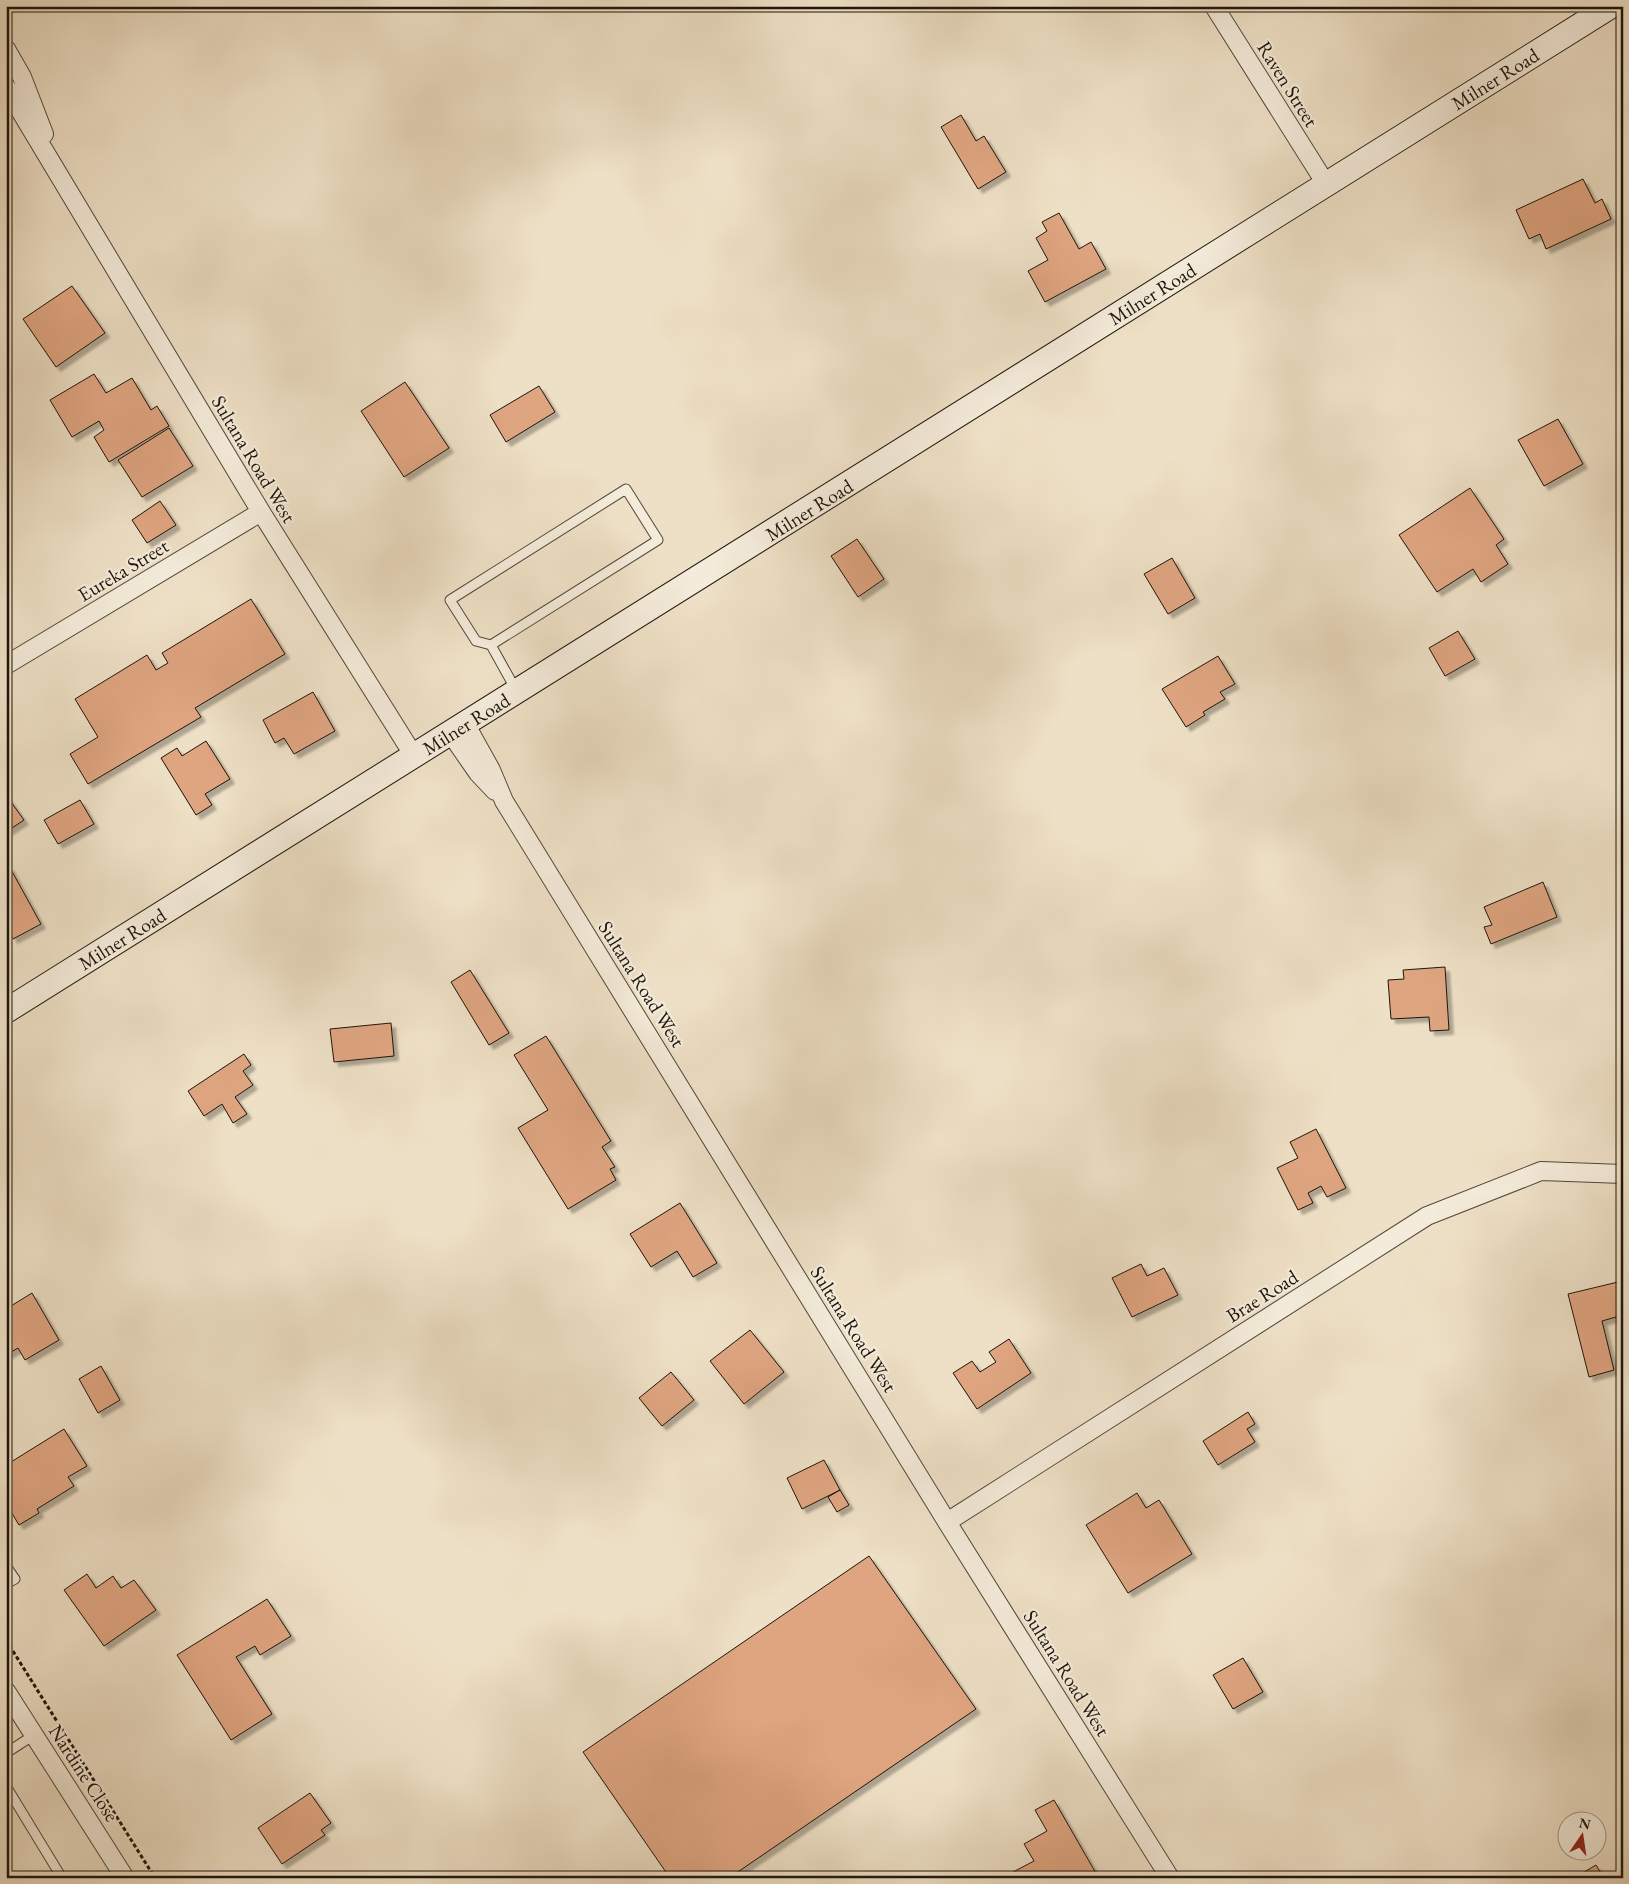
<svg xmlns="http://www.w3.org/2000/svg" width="1629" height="1884" viewBox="0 0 1629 1884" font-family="'EB Garamond',serif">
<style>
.building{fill:#dfa581;stroke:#1d150b;filter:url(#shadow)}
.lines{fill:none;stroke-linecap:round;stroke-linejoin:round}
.lane-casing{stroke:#51483a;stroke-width:11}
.street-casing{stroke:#51483a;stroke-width:20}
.secondary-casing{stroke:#1d150b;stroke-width:26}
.path{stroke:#1d150b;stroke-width:3;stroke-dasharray:4 2.5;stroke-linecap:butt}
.lane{stroke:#f4ebda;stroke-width:9}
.street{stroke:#f4ebda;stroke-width:18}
.secondary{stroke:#f4ebda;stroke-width:24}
.labels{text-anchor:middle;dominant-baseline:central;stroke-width:4.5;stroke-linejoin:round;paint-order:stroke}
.street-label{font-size:20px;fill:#1d150b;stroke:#f4ebda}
</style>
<defs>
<filter id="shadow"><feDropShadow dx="4.5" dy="4.5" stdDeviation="1" flood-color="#0004"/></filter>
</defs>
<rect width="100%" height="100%" fill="#eee0c6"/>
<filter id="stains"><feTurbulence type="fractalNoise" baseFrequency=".004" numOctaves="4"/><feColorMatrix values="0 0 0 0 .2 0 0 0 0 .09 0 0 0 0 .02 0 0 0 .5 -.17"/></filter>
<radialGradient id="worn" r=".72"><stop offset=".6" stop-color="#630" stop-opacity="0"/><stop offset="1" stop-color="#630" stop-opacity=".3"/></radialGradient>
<path class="building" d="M961 115 976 141 984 136 1006 172 978 189 941 127Z
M1583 179 1595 203 1602 199 1611 219 1546 249 1540 234 1529 239 1516 210Z
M1059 213 1079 249 1091 242 1106 269 1045 302 1028 271 1048 260 1036 238 1047 231 1042 222Z
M72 286 105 333 56 367 23 319Z
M94 374 106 393 132 378 151 410 157 406 169 426 109 462 94 437 104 430 99 421 72 437 50 400Z
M405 382 449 448 404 477 361 411Z
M539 386 555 412 506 442 490 415Z
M1558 419 1583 464 1544 486 1518 440Z
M169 428 193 466 142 497 118 460Z
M1470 488 1504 539 1496 545 1508 564 1481 582 1473 569 1437 592 1399 535Z
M160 501 176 525 147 543 132 520Z
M857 539 884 579 858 597 831 556Z
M1172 558 1195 598 1168 614 1144 574Z
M251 599 285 654 195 708 201 717 88 784 70 754 98 737 75 699 147 655 156 670 168 663 162 653Z
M1458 631 1475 659 1445 676 1429 648Z
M1218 656 1235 684 1220 692 1225 699 1203 712 1205 715 1186 727 1162 689Z
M313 692 335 731 294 754 284 738 275 743 263 720Z
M206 741 230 779 205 794 212 805 196 815 161 758 177 748 182 756Z
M6 795 24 820 6 832Z
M80 800 94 824 58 844 44 820Z
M9 866 41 924 13 939 9 931 6 933V867Z
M1543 882 1557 917 1491 944 1484 927 1492 925 1484 907Z
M1445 967 1449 1030 1430 1031 1429 1017 1391 1019 1388 980 1404 979 1403 970Z
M470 970 509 1033 489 1045 451 982Z
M391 1023 394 1056 334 1062 330 1029Z
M546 1036 611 1141 602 1147 615 1167 610 1169 616 1180 568 1209 518 1128 548 1110 514 1055Z
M244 1054 251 1065 243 1071 253 1085 235 1097 247 1114 233 1123 222 1104 204 1116 188 1091Z
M1316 1129 1346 1188 1327 1197 1321 1186 1308 1193 1313 1203 1298 1210 1277 1168 1298 1158 1290 1142Z
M680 1203 717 1263 693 1277 677 1251 651 1267 630 1234Z
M1141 1264 1147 1276 1164 1268 1178 1295 1132 1317 1112 1278Z
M1618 1282 1623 1303V1315L1602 1321 1614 1370 1589 1377 1568 1294Z
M32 1293 59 1340 25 1360 18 1348 6 1355V1309Z
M750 1330 784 1372 744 1404 710 1361Z
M1009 1339 1031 1373 977 1409 953 1373 972 1361 980 1372 996 1362 989 1352Z
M101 1366 120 1400 98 1413 79 1379Z
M671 1372 694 1400 662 1426 639 1398Z
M1248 1412 1255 1424 1247 1429 1255 1442 1218 1465 1203 1441Z
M64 1429 87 1466 68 1477 74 1486 37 1509 39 1513 19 1525 7 1505 11 1503 6 1495V1455L11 1462Z
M824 1460 840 1490 802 1509 787 1478Z
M840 1490 849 1505 837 1512 828 1497Z
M1137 1493 1146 1508 1159 1500 1192 1554 1128 1593 1086 1525Z
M869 1556 976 1709 729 1878H670L583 1752Z
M87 1574 96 1588 113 1576 121 1588 134 1580 156 1610 104 1646 64 1590Z
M267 1599 291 1636 260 1655 255 1646 236 1657 272 1714 231 1740 177 1655Z
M1243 1658 1263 1692 1233 1709 1213 1675Z
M310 1793 331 1823 321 1830 325 1835 282 1864 258 1828Z
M1054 1800 1097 1875 1093 1878H1016L1013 1872 1034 1861 1024 1844 1047 1831 1035 1810Z
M1596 1865 1604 1878H1574Z
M1460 1872 1461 1878H1442Z"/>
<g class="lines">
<g class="lane-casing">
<path id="lane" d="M491 645 476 641 450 600 626 489 658 540 491 645 516 690
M6 1566 15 1579 6 1584
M6 1753 34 1735
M6 1786 62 1878"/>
</g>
<g class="street-casing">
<path id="street" d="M1214 6 1326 184
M6 49 22 77 44 134
M6 87 261 512 414 756
M6 665 261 512
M466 725 491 770 504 801 947 1522 1170 1878
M451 734 478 773 495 791
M947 1522 1427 1216 1541 1171 1623 1174
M6 1691 125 1878"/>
</g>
<g class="secondary-casing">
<path id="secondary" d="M6 1011 1611 6"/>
</g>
<path class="path" d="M6 1640 155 1878"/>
<use href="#lane" class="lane"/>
<use href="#street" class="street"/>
<use href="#secondary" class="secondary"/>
</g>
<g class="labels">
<g class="street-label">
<text transform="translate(1495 79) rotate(-32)">Milner Road</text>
<text transform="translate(1288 84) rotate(58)">Raven Street</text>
<text transform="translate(1152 294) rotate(-32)">Milner Road</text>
<text transform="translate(254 459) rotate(59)">Sultana Road West</text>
<text transform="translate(809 510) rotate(-32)">Milner Road</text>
<text transform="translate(123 570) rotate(-31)">Eureka Street</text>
<text transform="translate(466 724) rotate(-32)">Milner Road</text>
<text transform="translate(122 939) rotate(-32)">Milner Road</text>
<text transform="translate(642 984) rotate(58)">Sultana Road West</text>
<text transform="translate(1262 1296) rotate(-32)">Brae Road</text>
<text transform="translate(854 1329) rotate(58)">Sultana Road West</text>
<text transform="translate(1067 1673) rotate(58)">Sultana Road West</text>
<text transform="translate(84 1773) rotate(57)">Nardine Close</text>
</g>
</g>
<rect width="1629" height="1884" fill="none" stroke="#eee0c6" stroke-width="25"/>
<rect x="8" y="8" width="1614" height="1869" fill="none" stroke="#1d150b" stroke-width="2.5"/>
<rect x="12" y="12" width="1604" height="1859" fill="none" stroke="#1d150b"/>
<g transform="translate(1582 1836) rotate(13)"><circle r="24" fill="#f4ebda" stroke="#9e9587"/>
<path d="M0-4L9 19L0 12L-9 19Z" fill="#8f2418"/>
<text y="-8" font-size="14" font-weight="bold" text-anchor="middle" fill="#1d150b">N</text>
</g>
<rect width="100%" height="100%" filter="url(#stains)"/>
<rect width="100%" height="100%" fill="url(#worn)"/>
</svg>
